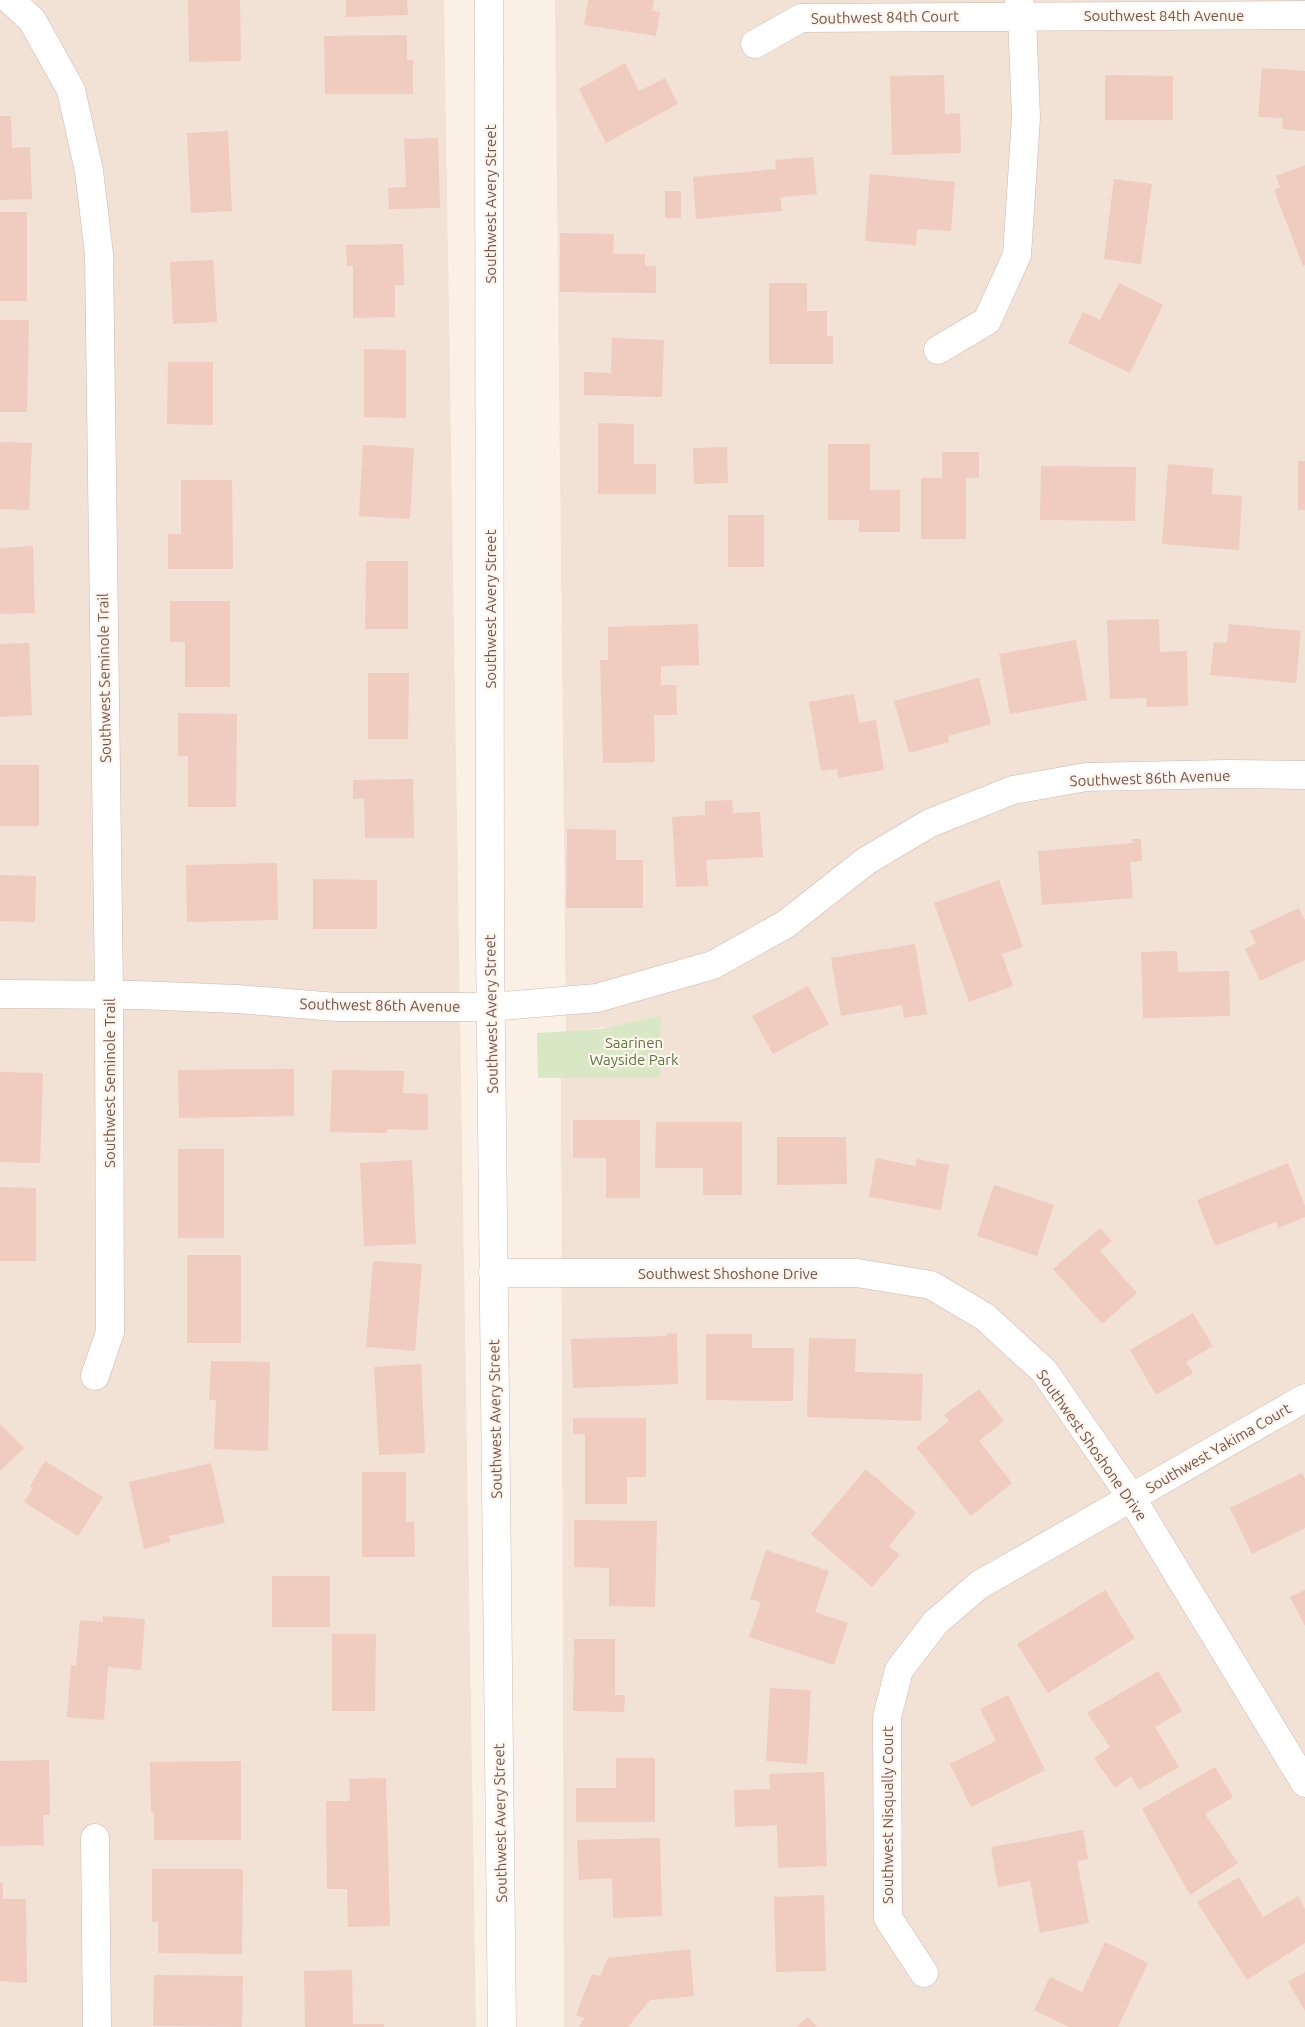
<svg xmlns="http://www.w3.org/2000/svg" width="1305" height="2027" viewBox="0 0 1305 2027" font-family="Ubuntu,sans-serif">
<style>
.residential{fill:#f2e1d5}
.green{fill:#d8e8c5}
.building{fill:#efccbf}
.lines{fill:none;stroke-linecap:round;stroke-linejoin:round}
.minor-casing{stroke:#ceb9b0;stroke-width:29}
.tertiary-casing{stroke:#ceb9b0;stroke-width:29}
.minor{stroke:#fff;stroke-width:28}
.tertiary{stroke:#fff;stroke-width:28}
.labels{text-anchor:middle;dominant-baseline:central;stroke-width:4.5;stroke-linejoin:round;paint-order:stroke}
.street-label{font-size:15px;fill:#73554c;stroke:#fef5ec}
.park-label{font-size:15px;fill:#5b7845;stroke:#fef5ec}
</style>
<rect width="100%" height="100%" fill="#fbf0e6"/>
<path class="residential" d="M0 0H444L476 2027H0Z
M555 0H1305V2027H564L561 1078H660L661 1017 628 1024 566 1032Z"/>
<path class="green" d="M661 1016 660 1078H538L537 1033 600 1029Z"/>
<path class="building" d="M188 0H240L241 61 189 62Z
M346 0H407L408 15 346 17Z
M588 0H654L652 11 660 12 656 36 584 25Z
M407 35V60H413V94H325L324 36Z
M625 63 639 91 665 78 678 104 606 143 579 89Z
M1262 68 1305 71V131L1282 129 1283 118 1258 117Z
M944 75 945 114 960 113 961 153 892 155 890 76Z
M1105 75 1173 76V120H1105Z
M0 116H11L12 148 30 147 32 199 0 200Z
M228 131 232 211 191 213 187 133Z
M438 138 440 208 389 209 388 188 406 187 404 139Z
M813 157 817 194 780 197 782 211 696 219 693 177 776 169 775 160Z
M1305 165V265L1303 266 1274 190 1280 187 1276 176Z
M870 174 955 182 951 231 917 229 916 245 865 241Z
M1114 179 1152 184 1141 264 1104 259Z
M665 191H681V218H665Z
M0 212H27V301H0Z
M560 233 614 234 613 254H645V266H656V293L560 292Z
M403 244 404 285H395V317L353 318V266H347L346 245Z
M213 260 217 322 173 324 170 262Z
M769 283H807V311H827V336H833V364H769Z
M1119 283 1163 305 1130 373 1068 343 1083 312 1100 320Z
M0 320H29L27 412H0Z
M612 338 664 340 662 397 584 395V372L611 373Z
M364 349 406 350V418L364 417Z
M168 362H213V425L167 424Z
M598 423 634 424V464H656V494H598Z
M0 442 32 443 29 510 0 509Z
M828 444H870V490H900V532H859V520H828Z
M363 445 414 448 410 519 359 516Z
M727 447 728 483 694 484 693 448Z
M942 452H979V478H966V539H921V478H942Z
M1298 461H1305V510H1298Z
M1168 464 1213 468 1212 494 1242 496 1239 550 1162 544Z
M1041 466 1136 467 1135 521 1040 520Z
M181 480H232L233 569H168V534H181Z
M728 515H764V567H728Z
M33 546 35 613 0 614V548Z
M366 561H408V629H365Z
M170 601H230V687H185V642H170Z
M1159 619 1160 652 1187 651 1188 706 1147 707 1146 698 1110 699 1107 620Z
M698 624 699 665 661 666V685H676L677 715H654L655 762 603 763 600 660H608V627Z
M1229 624 1301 631 1296 683 1210 675 1214 642 1227 643Z
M1076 640 1087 700 1010 714 999 654Z
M29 643 32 715 0 717V644Z
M368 673H409L408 739H368Z
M979 678 991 724 948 736 949 742 909 753 894 701Z
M854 694 859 723 876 720 884 770 839 778 837 769 821 771 809 702Z
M178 713 237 714 236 807H188V756H178Z
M0 765H39V826H0Z
M413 779 414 838H365L364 798 353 799V780Z
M732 800 733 813 760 812 763 857 706 860 708 886 676 887 672 817 705 815V801Z
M567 829 616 830V860H643V908H566Z
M1132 839H1141L1142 861 1130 862 1133 898 1042 905 1038 851 1133 843Z
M277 863 278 920 187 922 186 865Z
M0 875 36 876 35 922 0 921Z
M313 879 377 880V929H313Z
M999 880 1023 947 1002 954 1013 986 969 1002 934 903Z
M1299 908 1305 920V960L1260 981 1245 949 1256 943 1250 931Z
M915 944 927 1014 904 1018 902 1005 841 1016 831 958Z
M1177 951 1178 972 1229 971 1230 1016 1143 1018 1141 952Z
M808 986 829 1024 773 1054 752 1016Z
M294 1069V1116L179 1118 178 1070Z
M332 1070 404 1071 403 1093 428 1094V1130L387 1129V1133L330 1132Z
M0 1072 43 1073 40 1163 0 1162Z
M573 1120H640V1198H606V1158H573Z
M656 1122H742V1195H703V1168H655Z
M777 1137H846L847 1184 777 1185Z
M178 1149H224V1238H178Z
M876 1158 915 1166 917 1159 949 1165 941 1210 869 1197Z
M412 1160 416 1244 364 1246 360 1163Z
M1288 1163 1305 1206V1217L1278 1228 1276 1222 1215 1246 1197 1200Z
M994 1185 1054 1205 1037 1256 977 1236Z
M0 1187 36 1188V1261H0Z
M1100 1228 1112 1241 1100 1251 1137 1293 1102 1324 1053 1269Z
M187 1255H241V1343H187Z
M373 1261 422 1264 415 1351 366 1347Z
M1193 1313 1213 1346 1186 1362 1193 1373 1156 1395 1130 1350Z
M677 1333 678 1384 573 1388 571 1339 667 1336V1334Z
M706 1334H752V1348H794L793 1401 706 1400Z
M809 1338 856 1339 855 1372 923 1374 921 1421 807 1417Z
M211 1361 270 1362 268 1451 214 1449 216 1400H209Z
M421 1364 425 1453 379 1455 374 1367Z
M979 1389 1004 1421 979 1441 1012 1483 971 1516 916 1447 949 1421 944 1415Z
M573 1418H646V1477H627V1504H585V1434H573Z
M0 1424 24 1448 0 1471Z
M45 1461 103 1497 78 1536 24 1502 33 1488 30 1486Z
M211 1463 225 1523 169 1536 170 1542 144 1549 129 1482Z
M866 1469 916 1513 889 1546 900 1555 872 1587 811 1534Z
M362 1472H406V1522H414L415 1557H362Z
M1302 1473 1305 1479V1528L1252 1554 1230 1508Z
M574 1520 657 1521 655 1607 609 1606V1568L574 1567Z
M766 1550 829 1571 815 1612 848 1623 834 1665 749 1637 761 1602 750 1599Z
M272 1576H330V1627H272Z
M1105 1590 1135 1638 1048 1693 1017 1644Z
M1305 1590V1626L1290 1597Z
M103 1616 145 1619 141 1670 108 1667 104 1720 67 1717 71 1665 76 1666 80 1620 103 1622Z
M332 1634H376L375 1711H332Z
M574 1639H615V1695H625L624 1712 573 1711Z
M1158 1671 1182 1711 1155 1727 1179 1767 1139 1790 1131 1776 1115 1788 1094 1758 1110 1747 1087 1713Z
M770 1688 811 1690 807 1764 766 1761Z
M1008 1695 1045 1770 971 1807 950 1764 996 1741 980 1709Z
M616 1758H655V1822H576V1788H616Z
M49 1760 50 1815H43L44 1845 0 1846V1761Z
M241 1761V1840H154V1812H151L150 1762Z
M1215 1767 1233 1797 1205 1814 1238 1863 1190 1895 1142 1809Z
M824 1772 827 1866 778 1868 777 1825 735 1827 734 1790 770 1789 769 1774Z
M386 1778 390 1926 348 1927 347 1889H327L326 1801H350L349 1779Z
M1083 1830 1088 1859 1077 1861 1089 1923 1040 1933 1030 1881 998 1887 991 1847Z
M660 1838 662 1916 613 1918 612 1878 579 1880 577 1840Z
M152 1869H243L242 1954 158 1953V1922H152Z
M1239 1877 1263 1917 1298 1896 1305 1909V1943L1247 1980 1197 1902Z
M0 1883H3V1899H26L27 1983 0 1981Z
M824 1895 826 1971 776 1972 774 1897Z
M1105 1942 1148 1963 1118 2027H1069L1034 2010 1050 1977 1082 1992Z
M690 1949 694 1996 650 2000 628 2027H579L584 2018 576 2015 592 1974 600 1976 608 1958Z
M352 1970 353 2024H384V2027H305L304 1971Z
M1305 1972V2011L1288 1982Z
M154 1975 243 1976 242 2027 153 2026Z
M808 2017 817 2027H796Z"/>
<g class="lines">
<g class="minor-casing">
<path id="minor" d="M10 0 32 20 71 90 89 171 99 254 109 994 110 1332 95 1376
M755 44 801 18 1305 15
M938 350 987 321 1017 255 1026 117 1022 16 1019 0
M0 994 137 995 237 999 337 1007H490L597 998 713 965 786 924 866 861 930 823 1013 790 1086 777 1228 774 1305 775
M493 1273H857L931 1285 985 1317 1044 1371 1131 1497 1305 1783
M95 1838 97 2027
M924 1973 888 1918 887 1717 899 1670 935 1623 979 1585 1305 1398"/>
</g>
<g class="tertiary-casing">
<path id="tertiary" d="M489 0 490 946 502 2027"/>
</g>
<use href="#minor" class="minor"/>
<use href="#tertiary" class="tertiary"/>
</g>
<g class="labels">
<g class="street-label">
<text x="1164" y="15">Southwest 84th Avenue</text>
<text transform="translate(885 17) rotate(-1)">Southwest 84th Court</text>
<text transform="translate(490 204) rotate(-90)">Southwest Avery Street</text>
<text transform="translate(490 609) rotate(-90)">Southwest Avery Street</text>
<text transform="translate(104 678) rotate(-91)">Southwest Seminole Trail</text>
<text transform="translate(1150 778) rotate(-2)">Southwest 86th Avenue</text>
<text transform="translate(380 1005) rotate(1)">Southwest 86th Avenue</text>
<text transform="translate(491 1014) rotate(-91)">Southwest Avery Street</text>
<text transform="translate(109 1083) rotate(-90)">Southwest Seminole Trail</text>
<text x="728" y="1273">Southwest Shoshone Drive</text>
<text transform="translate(495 1419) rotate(-91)">Southwest Avery Street</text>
<text transform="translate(1092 1445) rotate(55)">Southwest Shoshone Drive</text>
<text transform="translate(1218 1448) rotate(-30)">Southwest Yakima Court</text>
<text transform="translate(887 1815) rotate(-90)">Southwest Nisqually Court</text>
<text transform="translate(500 1823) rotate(-91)">Southwest Avery Street</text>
</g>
<g class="park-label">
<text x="634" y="1042">Saarinen<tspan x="634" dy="17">Wayside Park</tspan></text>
</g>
</g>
</svg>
